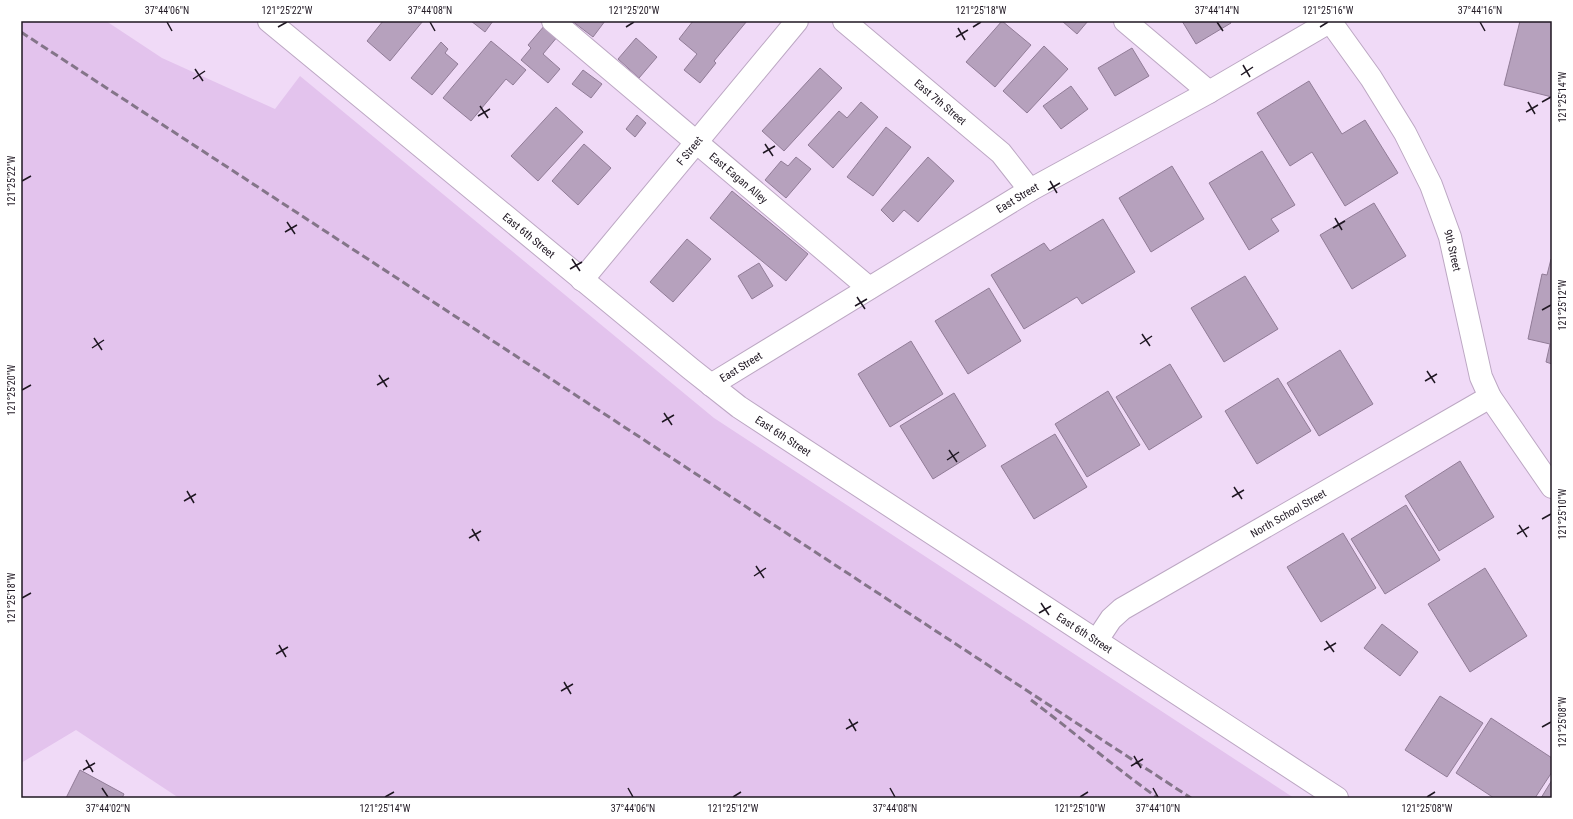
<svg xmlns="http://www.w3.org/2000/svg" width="1573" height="819" viewBox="0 0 1573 819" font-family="'Roboto Condensed',sans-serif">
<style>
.green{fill:#e3c3ed}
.building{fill:#b6a1bd;stroke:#917c97}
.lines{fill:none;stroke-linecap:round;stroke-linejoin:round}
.minor-casing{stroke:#bca7c3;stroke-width:24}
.minor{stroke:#fff;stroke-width:22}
.rail{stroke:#847589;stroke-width:3;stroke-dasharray:8 4;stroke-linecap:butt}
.ticks{fill:none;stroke:#1f1722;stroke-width:1.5}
.labels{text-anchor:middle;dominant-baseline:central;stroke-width:3;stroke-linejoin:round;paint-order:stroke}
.street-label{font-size:11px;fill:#1f1722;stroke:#fff}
.neatline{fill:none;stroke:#1f1722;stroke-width:1.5}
.ticks-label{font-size:10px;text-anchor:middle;fill:#1f1722}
</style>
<rect width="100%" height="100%" fill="#f0daf7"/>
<path class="green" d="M21 21H106L162 58 275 109 300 76 714 418 1294 798H179L76 730 21 763Z"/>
<path class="building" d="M383 21H423L390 61 367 41Z
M471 21H493L485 32Z
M572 21H605L593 37Z
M693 21H747L714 61 716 63 700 83 684 70 697 54 679 39Z
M1002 21 1031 45 995 87 966 62Z
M1062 21H1088L1077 34Z
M1182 21H1230L1231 23 1196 44Z
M1520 21H1552V97L1504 85Z
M545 25 558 36 543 54 560 69 548 83 521 60 531 48 528 45Z
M636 38 657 57 639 78 618 59Z
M491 41 526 70 513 85 506 79 471 121 443 98Z
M441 42 448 49 445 53 458 64 432 95 411 78Z
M1044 46 1068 69 1027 113 1003 91Z
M1132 48 1149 76 1115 96 1098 68Z
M820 68 842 88 784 151 762 131Z
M583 70 602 84 591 98 572 84Z
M1309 81 1342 134 1365 120 1398 173 1345 206 1312 152 1290 166 1257 113Z
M1071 86 1088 109 1061 129 1043 106Z
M861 102 878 117 833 168 808 145 839 111 847 118Z
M556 107 583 132 538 181 511 156Z
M637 115 646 123 635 137 626 129Z
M886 127 911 147 873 196 847 177Z
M584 144 611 168 578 205 552 181Z
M1262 151 1295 205 1271 219 1279 231 1249 250 1209 183Z
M796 157 811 169 786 198 765 180 781 161 788 166Z
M928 157 954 181 918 222 904 210 893 222 881 210Z
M1172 166 1204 219 1151 252 1119 198Z
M732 191 808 254 786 281 710 218Z
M1374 203 1406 256 1352 289 1320 235Z
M1103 219 1135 272 1082 304 1077 297 1024 329 991 275 1044 243 1050 251Z
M687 239 711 259 673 302 650 282Z
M1551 259H1552V364L1546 362 1550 344 1528 339 1542 274 1547 275Z
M759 263 773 286 752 299 738 276Z
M1245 276 1278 329 1224 362 1191 308Z
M989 288 1021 341 968 374 935 321Z
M911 341 943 394 890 427 858 374Z
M1340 350 1373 404 1319 436 1287 383Z
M1170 364 1202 417 1149 450 1116 397Z
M1278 378 1311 431 1257 464 1225 411Z
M1108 391 1140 445 1087 477 1055 424Z
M954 393 986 446 933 479 900 426Z
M1055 434 1087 487 1034 519 1001 466Z
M1460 461 1494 517 1439 551 1405 496Z
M1406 505 1440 560 1385 594 1351 539Z
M1343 533 1376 588 1321 622 1287 567Z
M1485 568 1527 636 1470 672 1428 604Z
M1382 624 1418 652 1400 676 1364 648Z
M1440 696 1483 723 1447 777 1405 750Z
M1491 718 1552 758V772L1535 798H1494L1456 773Z
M80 770 124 794 122 798H66Z
M1552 780V798H1541Z"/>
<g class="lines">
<g class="minor-casing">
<g id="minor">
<path id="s1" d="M269 21 691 369 739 407 1337 798"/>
<path id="s2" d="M553 21 869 288"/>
<path id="s3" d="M844 21 1001 153 1030 190"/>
<path d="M1125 21 1209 92"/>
<path id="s4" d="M1330 21 1371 78 1405 133 1431 185 1450 237 1481 377 1490 397 1552 487"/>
<path id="s5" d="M582 280 797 21"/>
<path id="s6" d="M711 385 1030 190 1209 92 1331 21"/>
<path id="s7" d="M1097 640 1111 619 1122 609 1490 397"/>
</g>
</g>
<use href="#minor" class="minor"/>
<path class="rail" d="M21 32 1191 798
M1031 700C1074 732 1114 767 1158 798"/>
</g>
<path class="ticks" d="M167 22 172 31M430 22 435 31M1217 22 1223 31M1480 22 1485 31M278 27 287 22M626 27 634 22M973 27 981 22M1320 27 1328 22M958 28 965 40M956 37 968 30M1243 65 1250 77M195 69 203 81M1241 75 1253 67M193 79 205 71M1528 102 1535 114M1542 102 1551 97M480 106 488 118M1526 112 1538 105M478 116 490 109M765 144 773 156M763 153 775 146M22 181 31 176M1050 181 1057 193M1048 190 1060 183M1335 218 1342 230M287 222 295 234M1333 228 1345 221M285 232 297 225M572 259 580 271M570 269 582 262M857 297 865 309M855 306 867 299M1542 310 1551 305M1142 334 1150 346M94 338 102 350M1140 344 1152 336M92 348 104 340M1427 371 1435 383M379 375 387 387M1425 381 1437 374M377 385 389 378M22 390 31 385M664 413 672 425M662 422 674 415M949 450 957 462M947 460 959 452M1234 487 1242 499M187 491 194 503M1232 497 1244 490M184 501 196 494M1542 519 1551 514M1519 525 1527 537M472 529 479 541M1517 534 1529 527M469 538 481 531M756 566 764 578M754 576 766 568M22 598 31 593M1041 603 1049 615M1039 613 1051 606M1326 641 1334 652M279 645 286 657M1324 650 1336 643M276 654 288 647M564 682 571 694M561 691 573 684M849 719 856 731M1542 727 1551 722M846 729 858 722M1134 756 1141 768M86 760 93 772M1131 766 1143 759M83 770 95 763M102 788 108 797M628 788 633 797M890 788 895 797M1153 788 1158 797M385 797 394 792M733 797 741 792M1080 797 1088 792M1427 797 1435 792"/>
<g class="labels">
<g class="street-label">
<text stroke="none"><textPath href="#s3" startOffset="126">East 7th Street</textPath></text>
<text stroke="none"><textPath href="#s5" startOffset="168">F Street</textPath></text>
<text stroke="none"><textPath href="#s2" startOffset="243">East Eagan Alley</textPath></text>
<text stroke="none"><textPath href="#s6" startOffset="359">East Street</textPath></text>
<text stroke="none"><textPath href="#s1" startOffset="337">East 6th Street</textPath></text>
<text stroke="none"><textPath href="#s4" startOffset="262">9th Street</textPath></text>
<text stroke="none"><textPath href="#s6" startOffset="35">East Street</textPath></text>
<text stroke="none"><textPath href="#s1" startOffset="661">East 6th Street</textPath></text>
<text stroke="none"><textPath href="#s7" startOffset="232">North School Street</textPath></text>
<text stroke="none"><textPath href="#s1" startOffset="1021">East 6th Street</textPath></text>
</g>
</g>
<rect width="1573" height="819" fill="none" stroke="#ffffff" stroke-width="44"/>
<rect x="22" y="22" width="1529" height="775" class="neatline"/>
<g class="ticks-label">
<text x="167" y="14">37°44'06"N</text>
<text x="287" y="14">121°25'22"W</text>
<text x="430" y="14">37°44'08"N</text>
<text x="634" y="14">121°25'20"W</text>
<text x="981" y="14">121°25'18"W</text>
<text x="1217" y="14">37°44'14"N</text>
<text x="1328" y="14">121°25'16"W</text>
<text x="1480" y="14">37°44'16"N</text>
<text transform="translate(1562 97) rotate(-90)" y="4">121°25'14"W</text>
<text transform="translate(11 181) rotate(-90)" y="4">121°25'22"W</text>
<text transform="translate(1562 305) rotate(-90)" y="4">121°25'12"W</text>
<text transform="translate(11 390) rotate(-90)" y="4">121°25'20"W</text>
<text transform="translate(1562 514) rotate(-90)" y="4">121°25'10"W</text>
<text transform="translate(11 598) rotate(-90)" y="4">121°25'18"W</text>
<text transform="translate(1562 722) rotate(-90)" y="4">121°25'08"W</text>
<text x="108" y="812">37°44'02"N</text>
<text x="385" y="812">121°25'14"W</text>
<text x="633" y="812">37°44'06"N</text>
<text x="733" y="812">121°25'12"W</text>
<text x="895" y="812">37°44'08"N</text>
<text x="1080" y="812">121°25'10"W</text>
<text x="1158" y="812">37°44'10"N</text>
<text x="1427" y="812">121°25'08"W</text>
</g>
</svg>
